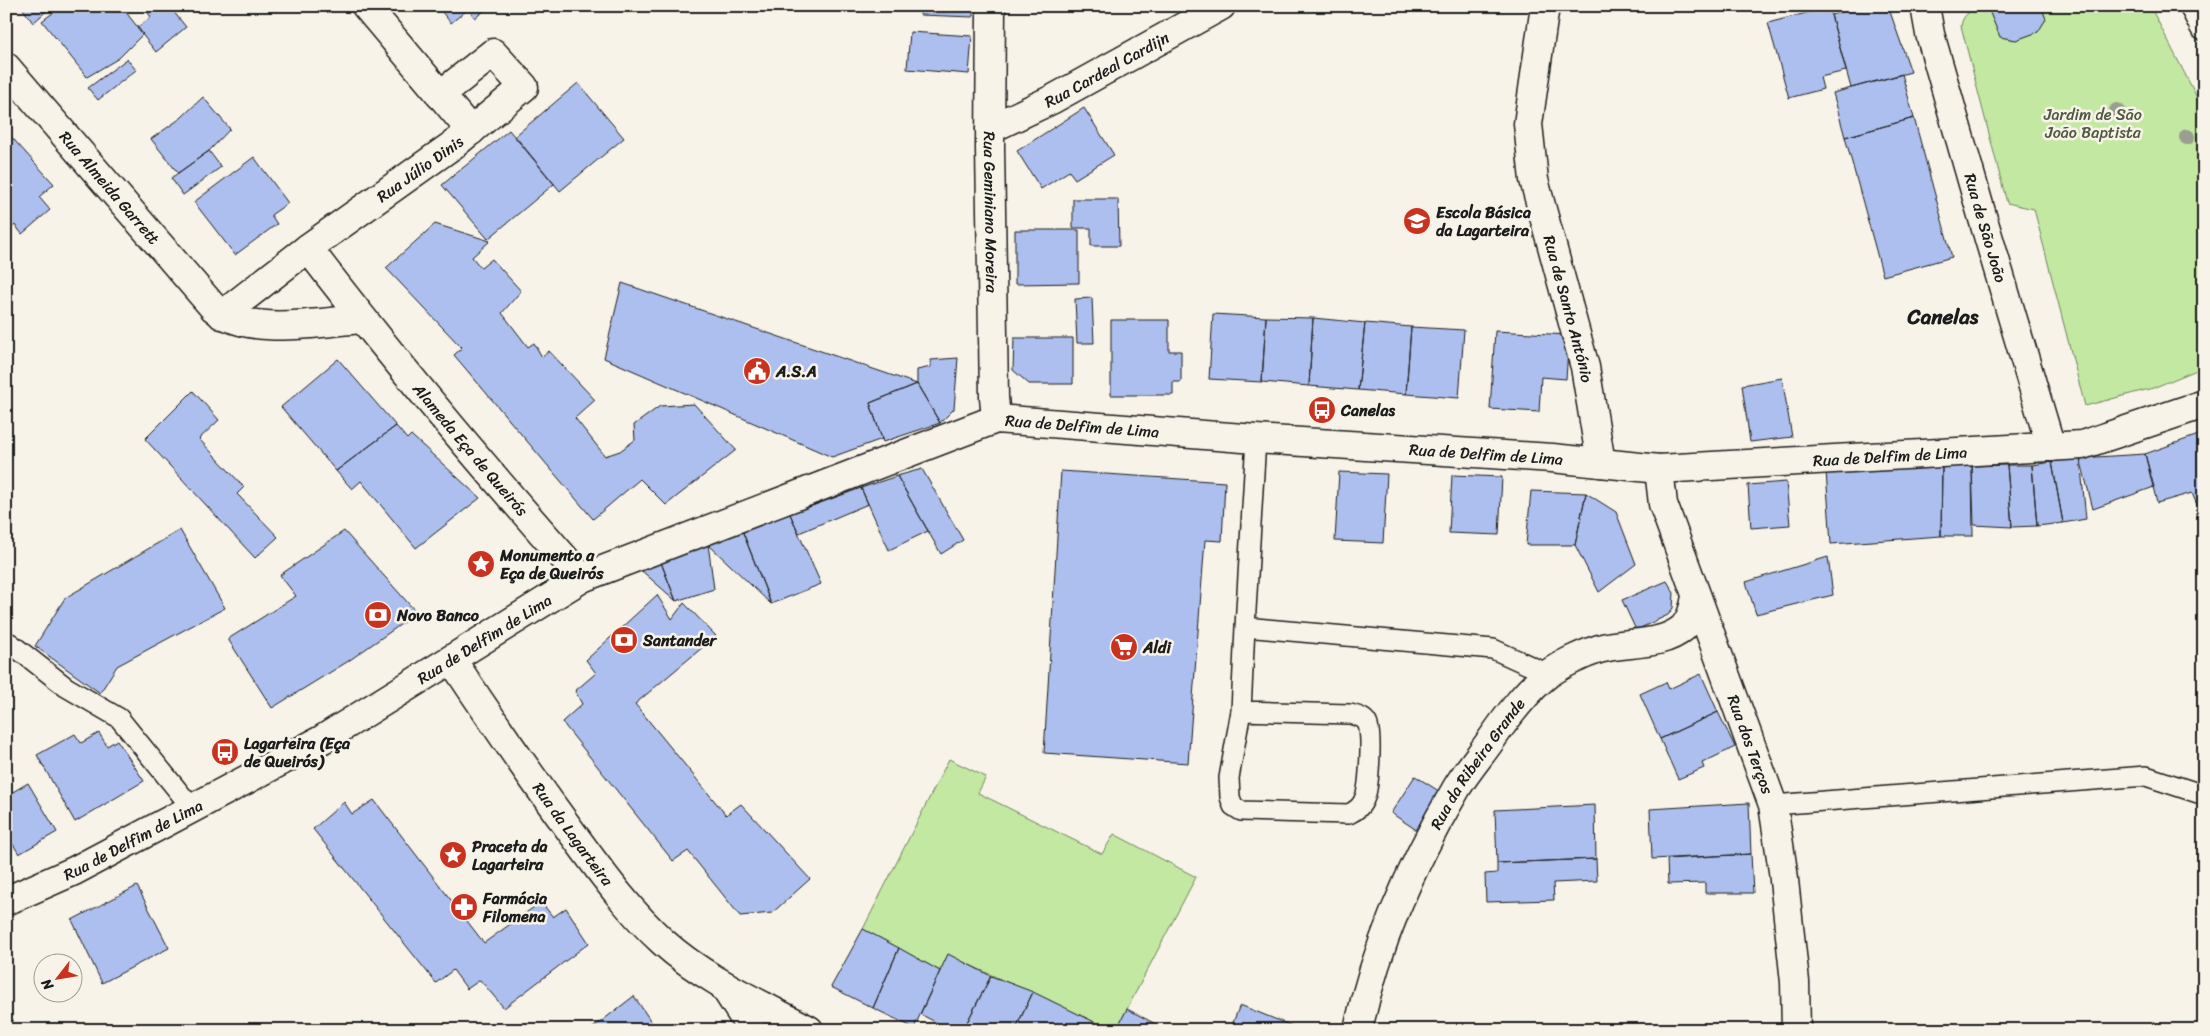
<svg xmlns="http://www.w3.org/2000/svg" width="2210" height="1036" viewBox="0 0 2210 1036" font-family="Sriracha,sans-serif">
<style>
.green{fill:#c3e8a2;stroke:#70825f}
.building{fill:#adbfee;stroke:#1c1c1c}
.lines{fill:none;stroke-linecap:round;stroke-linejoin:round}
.lane-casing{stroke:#1c1c1c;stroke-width:22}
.street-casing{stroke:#1c1c1c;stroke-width:31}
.secondary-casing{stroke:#1c1c1c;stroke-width:31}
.lane{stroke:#f7f3e8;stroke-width:19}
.street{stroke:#f7f3e8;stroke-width:28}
.secondary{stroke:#f7f3e8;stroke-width:28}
.tree{fill:#9a9e8e}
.labels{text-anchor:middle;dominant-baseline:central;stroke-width:5;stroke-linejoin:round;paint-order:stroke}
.street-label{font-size:16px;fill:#1c1c1c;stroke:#f7f3e8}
.park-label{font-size:16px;fill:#4e5944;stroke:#f7f3e8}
.poi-label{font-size:16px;font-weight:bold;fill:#1c1c1c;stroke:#f7f3e8;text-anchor:start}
.district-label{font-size:21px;font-weight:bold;fill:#1c1c1c;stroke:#f7f3e8}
</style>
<rect width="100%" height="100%" fill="#f7f3e8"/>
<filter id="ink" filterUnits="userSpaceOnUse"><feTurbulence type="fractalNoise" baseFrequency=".02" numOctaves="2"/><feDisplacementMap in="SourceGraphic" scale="10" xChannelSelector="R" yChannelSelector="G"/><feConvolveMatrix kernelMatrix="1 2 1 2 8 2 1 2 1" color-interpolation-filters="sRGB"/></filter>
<g filter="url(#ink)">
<path class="green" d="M1982 6H2150L2204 111V367L2153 388 2085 406 2034 209 2007 203 1961 26C1963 13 1971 11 1982 6Z
M949 759 986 777 978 793 1102 854 1114 834 1196 877 1116 1030H1111L948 955 940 971 863 929Z"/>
<path class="building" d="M21 6H52L33 23Z
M62 6H121L143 34 119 58 87 77 42 21Z
M143 6H169L186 27 156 52 137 28 151 17Z
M437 6H490L475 18 468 9 451 23Z
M921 6H973V17L920 15Z
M1860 6H1888L1911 72 1851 88 1831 15Z
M2007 6H2041L2046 19 2038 32 2016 40 2000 37 1990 13Z
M1829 7 1846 71 1820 77 1823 89 1789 98 1768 23Z
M910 32 972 36 969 74 907 69Z
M127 59 136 70 98 100 88 88Z
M1902 74 1914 118 1845 137 1833 93Z
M578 83 624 138 560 191 515 136Z
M203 97 230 129 209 151 178 173 151 139 181 118Z
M1084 108 1114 155 1075 179 1069 171 1041 189 1017 151Z
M1914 118 1952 257 1883 276 1845 137Z
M509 130 554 184 488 239 442 185Z
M6 131 54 184 39 197 50 210 22 234 15 225 6 233Z
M209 151 221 167 183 195 171 178Z
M254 157 288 203 271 215 277 224 235 255 194 202Z
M1073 199H1118L1119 246H1091V228H1073Z
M435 224 490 241 472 257 481 268 492 259 521 291 502 313 528 347 534 343 542 357 549 351 595 400 575 418 605 456 620 451 635 440 634 425 660 406 694 404 736 450 666 505 640 479 593 519 454 355 462 348 386 268Z
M1015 230H1079V283L1015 284Z
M622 283 917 384 870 403 882 439 832 457 604 358Z
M1092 298 1094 343H1077L1075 299Z
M1213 314 1266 317 1262 382 1209 379Z
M1266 317 1313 318 1309 386 1262 382Z
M1313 318 1365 323 1358 390 1309 386Z
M1111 320H1169V351H1181V382H1173V395H1111Z
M1365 323 1411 327 1406 394 1358 390Z
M1411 327 1464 330 1459 398 1406 394Z
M1495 331 1569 335 1566 379 1541 377 1539 412 1490 409Z
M1014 338H1073V384H1029L1013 370Z
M958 358 954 409 940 423 917 384V370L931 367V360Z
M338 359 396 426 336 471 281 407Z
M1782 378 1792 437 1750 442 1742 385Z
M917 384 940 423 883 442 870 403Z
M193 391 219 420 199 439 244 487 237 494 278 537 255 558 145 439Z
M396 426 407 439 411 435 480 498 416 548 361 481 352 489 336 471Z
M2204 433V522L2192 493 2157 503 2145 454Z
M2145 454 2154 487 2093 509 2080 458Z
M2080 458 2086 519 2063 523 2052 462Z
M2052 462 2063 523 2037 526 2032 465Z
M2007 465H2032L2037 526 2012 527Z
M2007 465 2012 527 1974 525 1972 466Z
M1942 466H1972L1973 536H1941Z
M1942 466 1941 536 1831 544 1826 471Z
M922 469 963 540 941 554 897 476Z
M1061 471 1225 482 1222 541 1205 540 1188 763 1044 753Z
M1339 472 1387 474 1383 543 1335 541Z
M1452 475 1502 477 1499 535 1449 533Z
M897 476 928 531 889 550 861 488Z
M1786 482 1790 525 1751 528 1748 485Z
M861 488 868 504 799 533 790 514Z
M1531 491 1586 493 1575 545H1526Z
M1586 493 1616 512 1636 564 1599 592 1575 545Z
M790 514 821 584 771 604 742 530Z
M180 530 225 608 117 666 100 693 35 646 65 598Z
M742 530 771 604 708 544Z
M344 531 417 613 347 662 272 708 228 639 296 596 280 575Z
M708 544 714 589 676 601 660 560Z
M1828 557 1833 595 1756 614 1746 582Z
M660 560 676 601 642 571Z
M1667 581 1674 593 1673 608 1668 615 1636 630 1622 600Z
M657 595 672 619 684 603 716 636 635 704 726 815 741 804 810 879 772 913 740 916 688 851 673 861 562 722 582 704 575 691 596 673 586 660Z
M1701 674 1718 712 1660 739 1640 694 1666 682 1669 689Z
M1718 712 1735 747 1702 763 1704 768 1678 779 1660 739Z
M99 733 107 746 117 740 144 781 75 822 37 755 75 734 81 743Z
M1415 776 1442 793 1418 831 1391 813Z
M28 783 57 832 19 854 6 833V796Z
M374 800 484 943 541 902 553 917 566 908 589 943 504 1008 480 980 467 989 453 970 436 983 313 829 344 802 352 814Z
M1749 803 1751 854 1652 859 1650 809Z
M1595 805 1596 859 1497 863 1495 810Z
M1751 854 1753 893H1705V883L1668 884 1667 859Z
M1596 859 1597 881 1553 883 1554 900 1486 902 1485 874 1497 873V863Z
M137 886 169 948 102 983 72 920Z
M863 929 899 948 873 1008 831 987Z
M899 948 940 971 914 1028 873 1008Z
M948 954 991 976 963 1030H951L920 1014Z
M991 976 1033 992 1015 1030H963Z
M1033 992 1111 1030H1015Z
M634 996 656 1029 590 1030Z
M1240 1005 1302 1030H1230Z
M1127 1009 1167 1030H1116Z"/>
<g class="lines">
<g class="lane-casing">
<path id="lane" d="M1245 627 1256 439
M10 643 66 687 119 718 192 808
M1241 711 1350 714C1357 716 1364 717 1367 723 1373 731 1369 787 1365 797 1362 806 1357 810 1349 814L1241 811 1233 806 1230 797 1229 778 1241 711 1245 627 1493 649 1548 674
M1773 805 2146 776 2204 795"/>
</g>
<g class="street-casing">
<g id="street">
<path d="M366 6 471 131"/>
<path id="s1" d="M991 6 990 148 994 397 996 419"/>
<path id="s2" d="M1545 6 1528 124 1534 180 1585 367 1601 463"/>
<path id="s3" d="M1925 6 1930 34 1983 219 2051 447"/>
<path d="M2194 6 2204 26"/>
<path id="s4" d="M6 67 214 308C249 337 319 322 362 319"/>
<path id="s5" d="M990 129 1053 99 1221 6"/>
<path id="s6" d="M308 248C394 361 487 471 582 578"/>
<path id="s7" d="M222 315 308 248 457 142 524 87 493 53 440 95"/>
<path id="s8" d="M452 660C491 719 531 777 573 834 601 872 628 910 663 942 705 980 759 1003 809 1030"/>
<path d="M723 985 752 1030"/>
<path id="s9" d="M1358 1030C1376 944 1412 864 1456 789 1466 772 1480 756 1491 740 1507 717 1526 691 1548 674 1562 664 1583 654 1599 649 1625 641 1661 647 1683 628 1691 620 1694 608 1696 597"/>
</g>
</g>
<g class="secondary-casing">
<g id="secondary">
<path id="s10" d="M1659 469 1663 504 1773 805 1783 871 1795 982 1796 1030"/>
<path id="s11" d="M6 901 74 871 323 739 582 578 996 419 1256 439 1552 458 1659 469 2082 445 2204 404"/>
</g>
</g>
<use href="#lane" class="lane"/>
<use href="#street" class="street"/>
<use href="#secondary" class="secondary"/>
</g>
<g class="tree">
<circle cx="2117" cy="111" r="8"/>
<circle cx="2187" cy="137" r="8"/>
</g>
</g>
<defs>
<g id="school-disc" transform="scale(1.4375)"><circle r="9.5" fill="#c8321e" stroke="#f7f3e8"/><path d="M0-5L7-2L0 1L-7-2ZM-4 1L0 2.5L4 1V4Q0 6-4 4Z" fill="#fff"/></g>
<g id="civic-disc" transform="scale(1.4375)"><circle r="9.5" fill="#c8321e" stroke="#f7f3e8"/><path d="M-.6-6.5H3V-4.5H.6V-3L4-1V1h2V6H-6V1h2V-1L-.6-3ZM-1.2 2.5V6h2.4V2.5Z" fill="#fff"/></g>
<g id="bus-disc" transform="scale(1.4375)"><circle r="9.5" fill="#c8321e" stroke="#f7f3e8"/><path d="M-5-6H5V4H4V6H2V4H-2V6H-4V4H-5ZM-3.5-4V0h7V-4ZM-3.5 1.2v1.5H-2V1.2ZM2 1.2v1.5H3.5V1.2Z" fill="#fff"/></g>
<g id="sight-disc" transform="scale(1.4375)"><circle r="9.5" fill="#c8321e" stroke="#f7f3e8"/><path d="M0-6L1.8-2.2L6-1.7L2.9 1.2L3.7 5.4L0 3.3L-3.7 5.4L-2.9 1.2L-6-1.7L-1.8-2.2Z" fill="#fff"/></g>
<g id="bank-disc" transform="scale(1.4375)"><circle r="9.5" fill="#c8321e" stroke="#f7f3e8"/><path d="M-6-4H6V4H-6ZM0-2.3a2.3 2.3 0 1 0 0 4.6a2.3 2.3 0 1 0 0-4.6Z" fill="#fff"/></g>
<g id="supermarket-disc" transform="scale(1.4375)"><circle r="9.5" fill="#c8321e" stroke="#f7f3e8"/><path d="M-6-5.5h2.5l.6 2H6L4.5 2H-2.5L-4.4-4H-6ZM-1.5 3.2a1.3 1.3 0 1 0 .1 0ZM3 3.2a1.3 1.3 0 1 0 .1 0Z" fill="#fff"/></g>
<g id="pharmacy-disc" transform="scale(1.4375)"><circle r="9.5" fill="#c8321e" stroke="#f7f3e8"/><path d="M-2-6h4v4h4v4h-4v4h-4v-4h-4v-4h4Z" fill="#fff"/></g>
</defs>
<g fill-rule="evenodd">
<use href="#school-disc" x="1417" y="221"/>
<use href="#civic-disc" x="757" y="371"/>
<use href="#bus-disc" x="1322" y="410"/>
<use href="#sight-disc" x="481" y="564"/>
<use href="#bank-disc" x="378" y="615"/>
<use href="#bank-disc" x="624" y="640"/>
<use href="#supermarket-disc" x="1124" y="647"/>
<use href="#bus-disc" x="225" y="752"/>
<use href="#sight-disc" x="453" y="855"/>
<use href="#pharmacy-disc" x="464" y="907"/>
</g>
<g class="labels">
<g class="street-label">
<text stroke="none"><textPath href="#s5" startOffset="131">Rua Cardeal Cardijn</textPath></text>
<text stroke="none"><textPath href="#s7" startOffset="246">Rua Júlio Dinis</textPath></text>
<text stroke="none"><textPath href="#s4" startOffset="159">Rua Almeida Garrett</textPath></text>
<text stroke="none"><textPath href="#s1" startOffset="206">Rua Geminiano Moreira</textPath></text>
<text stroke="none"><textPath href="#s3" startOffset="230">Rua de São João</textPath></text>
<text stroke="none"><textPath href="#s2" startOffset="309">Rua de Santo António</textPath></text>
<text stroke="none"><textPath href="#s11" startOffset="1191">Rua de Delfim de Lima</textPath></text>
<text stroke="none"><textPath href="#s6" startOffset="259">Alameda Eça de Queirós</textPath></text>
<text stroke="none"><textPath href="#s11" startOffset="1596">Rua de Delfim de Lima</textPath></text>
<text stroke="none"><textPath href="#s11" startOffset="2001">Rua de Delfim de Lima</textPath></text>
<text stroke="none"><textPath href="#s11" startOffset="546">Rua de Delfim de Lima</textPath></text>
<text stroke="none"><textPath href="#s10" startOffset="291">Rua dos Terços</textPath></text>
<text stroke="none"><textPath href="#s9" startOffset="294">Rua da Ribeira Grande</textPath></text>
<text stroke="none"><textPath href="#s8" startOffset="212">Rua da Lagarteira</textPath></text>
<text stroke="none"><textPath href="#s11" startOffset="141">Rua de Delfim de Lima</textPath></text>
</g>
<g class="park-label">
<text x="2093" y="114">Jardim de São<tspan x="2093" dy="18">João Baptista</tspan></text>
</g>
<g class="poi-label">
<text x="1436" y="212">Escola Básica<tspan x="1436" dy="18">da Lagarteira</tspan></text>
<text x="776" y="371">A.S.A</text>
<text x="1341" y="410">Canelas</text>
<text x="500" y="555">Monumento a<tspan x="500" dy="18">Eça de Queirós</tspan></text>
<text x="397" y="615">Novo Banco</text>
<text x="643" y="640">Santander</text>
<text x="1143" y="647">Aldi</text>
<text x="244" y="743">Lagarteira (Eça<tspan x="244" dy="18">de Queirós)</tspan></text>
<text x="472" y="846">Praceta da<tspan x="472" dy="18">Lagarteira</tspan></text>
<text x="483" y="898">Farmácia<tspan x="483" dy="18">Filomena</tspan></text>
</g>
<g class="district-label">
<text x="1943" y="317">Canelas</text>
</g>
</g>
<rect width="2210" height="1036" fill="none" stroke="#f7f3e8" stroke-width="25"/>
<rect x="12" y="12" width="2185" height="1011" fill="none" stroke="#1c1c1c" stroke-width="2" filter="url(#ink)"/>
<g transform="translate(58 978) rotate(239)"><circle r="24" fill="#f7f3e8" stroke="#9f9d96"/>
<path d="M0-4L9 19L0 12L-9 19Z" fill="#c8321e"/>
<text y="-8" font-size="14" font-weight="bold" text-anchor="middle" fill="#1c1c1c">N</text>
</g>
</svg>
